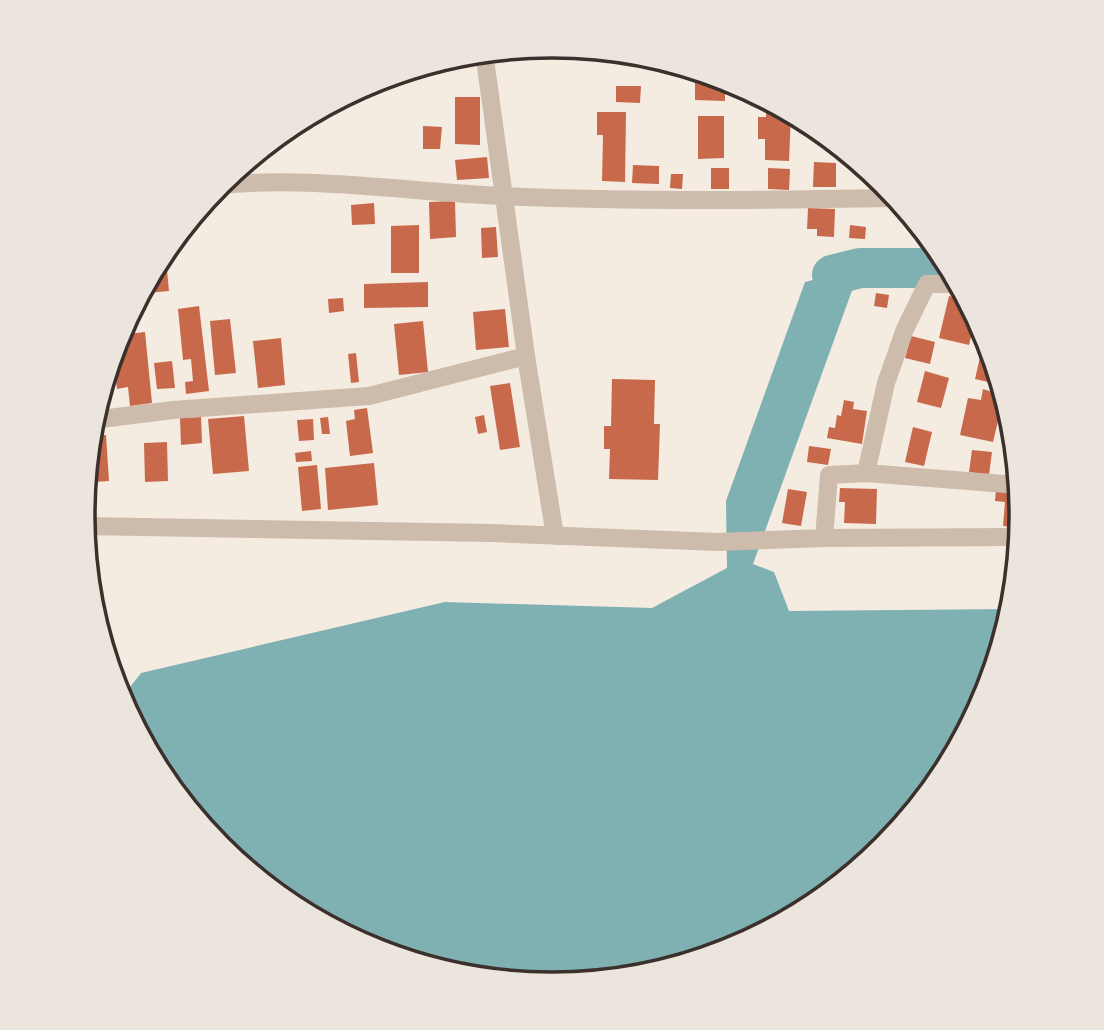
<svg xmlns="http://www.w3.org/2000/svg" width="1104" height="1030" viewBox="0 0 1104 1030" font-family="Signika,sans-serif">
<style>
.water{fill:#7fb0b2}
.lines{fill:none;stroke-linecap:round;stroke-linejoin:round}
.river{stroke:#7fb0b2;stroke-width:40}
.building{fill:#c8694b}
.minor{stroke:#cdbbac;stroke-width:18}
.rim{fill:none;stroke:#3b302b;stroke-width:3.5}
</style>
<rect width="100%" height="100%" fill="#f4ebe1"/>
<path class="water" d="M832 275 854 285 753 564 774 572 789 611 1012 609C994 667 977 729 940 778 886 851 816 915 731 949 572 1013 387 984 255 876 243 866 229 857 219 845 178 802 151 755 123 703V696L141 673 445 602 652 608 727 568 726 501 805 282Z"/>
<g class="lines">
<path class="river" d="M832 275 860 268H950"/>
</g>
<path class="building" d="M561 46 576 48 575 57 560 56Z
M695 70 725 79V101L695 100Z
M616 86H641L640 103 616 102Z
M455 97H480V145L455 144Z
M766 111 791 113 789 161 765 160V139H758V117H766Z
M597 112H626L625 182 602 181 603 135H597Z
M698 116H724V158L698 159Z
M423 126 442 127 440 149H423Z
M851 156 865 167 870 172 851 171Z
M487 157 489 178 457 180 455 160Z
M814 162 836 163V187H813Z
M633 165 659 166V184L632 183Z
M711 168H729V189H711Z
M768 168 790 169 789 190 768 189Z
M671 174H683L682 189 670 188Z
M455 201 456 237 430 239 429 202Z
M374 203 375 224 352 225 351 205Z
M808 208 835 209 834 237 817 236V229H807Z
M419 225V273H391V226Z
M850 225 866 227 865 239 849 238Z
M496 227 498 257 482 258 481 228Z
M167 270 169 291 147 293 146 283 152 272Z
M428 282V307L364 308V284Z
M876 293 889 295 887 308 874 306Z
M949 296 967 300 976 317 969 345 939 338Z
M343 298 344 311 329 313 328 299Z
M136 301 138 324 124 325Z
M199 306 209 391 186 394 185 382 193 381 191 359 183 360 178 309Z
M505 309 509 347 476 350 473 312Z
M230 319 236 373 215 375 210 321Z
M423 321 428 372 399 375 394 324Z
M145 332 152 403 130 406 128 387 117 389 113 352 118 335Z
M911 336 935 342 930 364 905 358Z
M281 338 285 385 258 388 253 341Z
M356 353 359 382 351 383 348 354Z
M991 354 1001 385 975 379 980 357 990 360Z
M172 361 175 388 157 389 154 363Z
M925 371 949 378 941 408 917 402Z
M612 379 655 380 654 424H660L658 480 609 479 610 449H604V426H611Z
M510 383 520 447 500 450 490 386Z
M983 389 1004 396 993 442 960 435 968 398 981 400Z
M844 400 854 402 853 409 867 411 862 444 827 438 829 427 835 428 837 415 841 416Z
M367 408 373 453 350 456 346 421 355 419 354 410Z
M484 415 487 432 478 434 475 417Z
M244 416 249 471 213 474 208 419Z
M201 417 202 443 181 445 180 418Z
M328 417 330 434H322L320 418Z
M313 419 314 440 299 441 297 420Z
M913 427 932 432 924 466 905 462Z
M106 435 109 481 93 482 91 436Z
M167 442 168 481 145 482 144 443Z
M809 446 831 449 828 465 807 462Z
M972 450 992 452 989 475 969 472Z
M311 451 312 461 296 462 295 453Z
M374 463 378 505 328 510 325 468Z
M317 465 321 509 302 511 298 467Z
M840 488 877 489 876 524 844 523 845 502H839Z
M788 489 807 492 801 526 782 523Z
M996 489 1019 492 1020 528 1003 526 1005 502 995 501Z"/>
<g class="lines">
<path class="minor" d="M484 52 526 356 555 536
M218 185C313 176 410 192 504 196 635 202 766 200 897 198
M93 420 173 410 369 396 526 356
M866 473 1019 485
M84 526 491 533 718 542 824 538 1019 537
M824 538 829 475 866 473 886 383 905 329 927 284H958"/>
</g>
<path d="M0 0H1104V1030H0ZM95 515a457 457 0 1 1 914 0a457 457 0 1 1-914 0Z" fill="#ece5de" fill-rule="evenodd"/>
<path class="rim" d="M95 515a457 457 0 1 1 914 0a457 457 0 1 1-914 0Z"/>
</svg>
